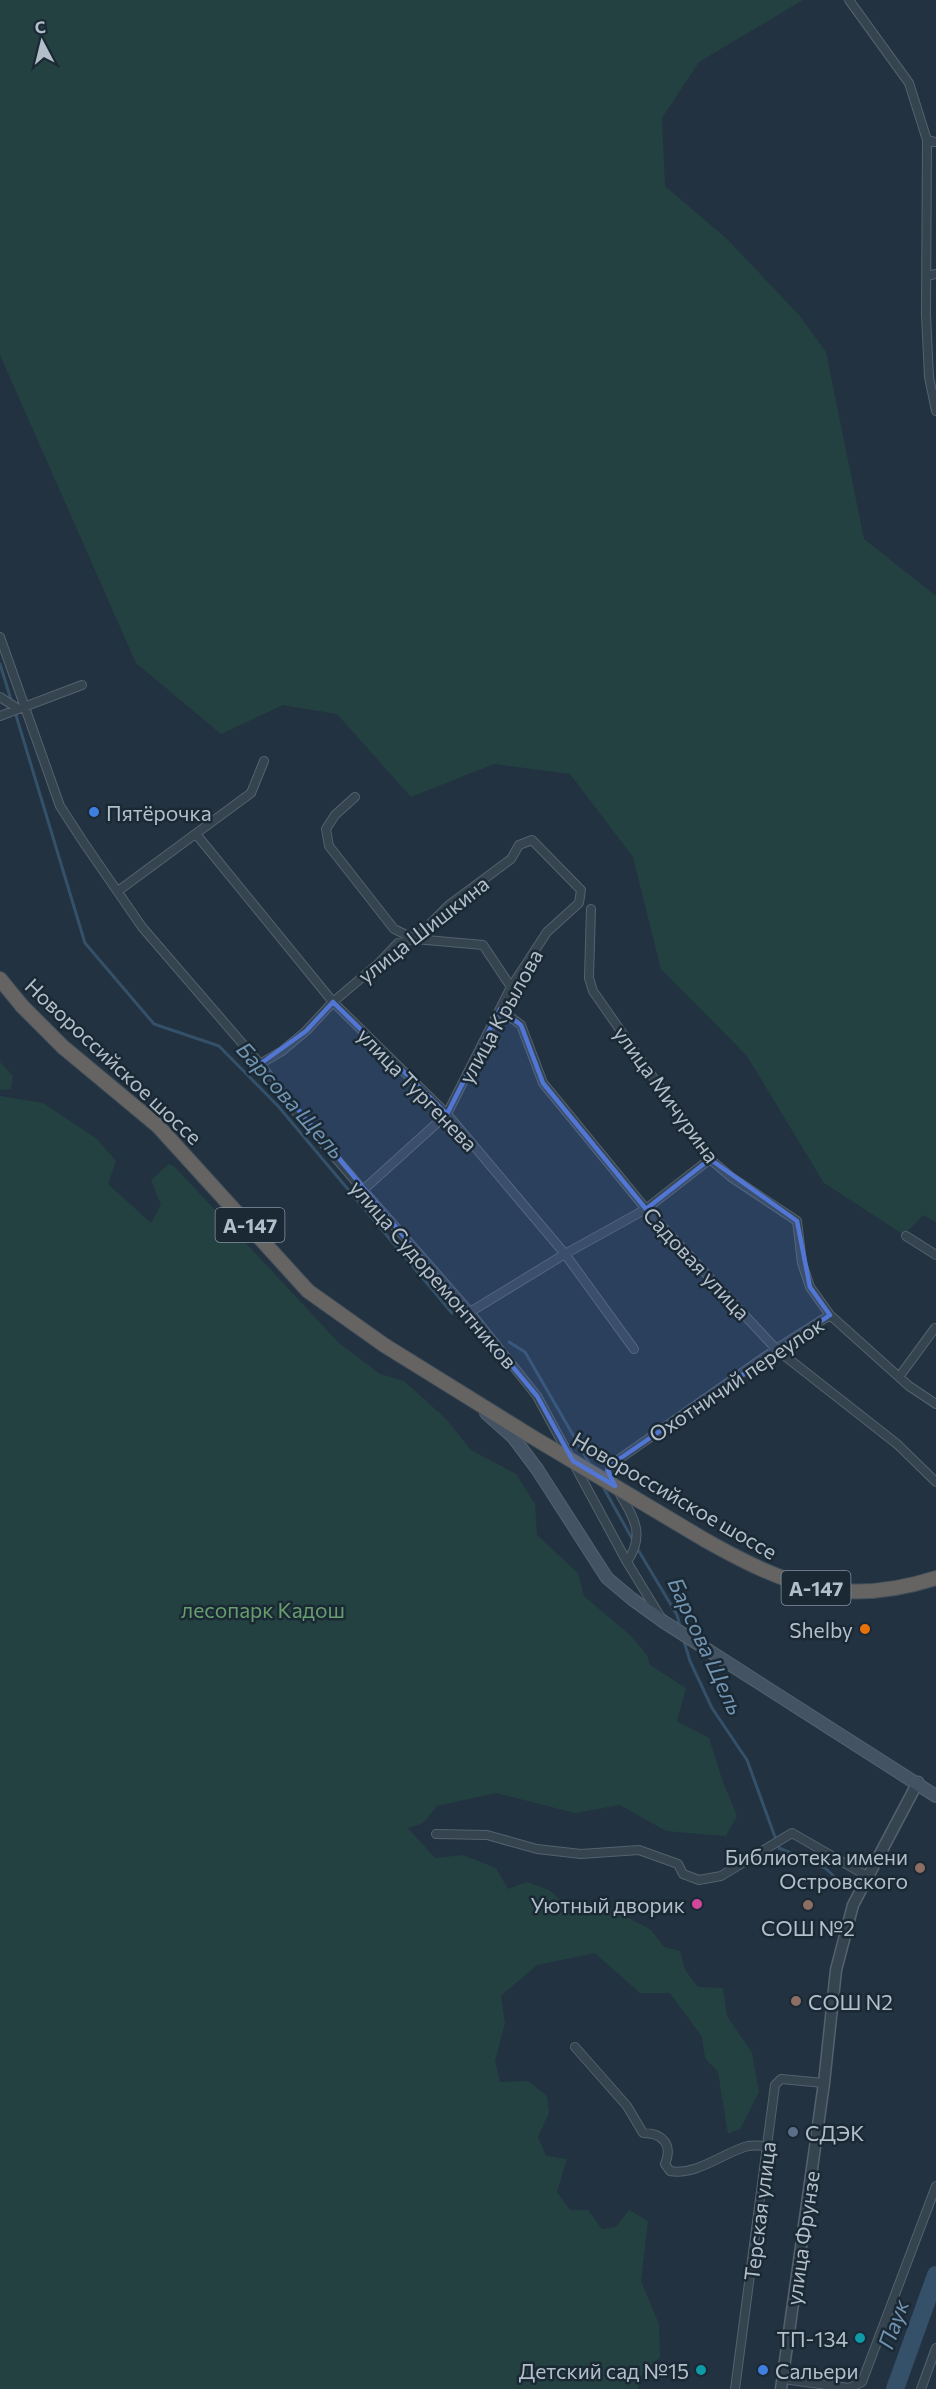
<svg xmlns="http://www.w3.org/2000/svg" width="936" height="2389" viewBox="0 0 936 2389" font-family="Commissioner,sans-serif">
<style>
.green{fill:#244141}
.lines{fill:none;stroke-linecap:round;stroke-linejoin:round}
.stream{stroke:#345169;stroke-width:3}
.river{stroke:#345169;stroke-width:18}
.minor-casing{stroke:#54626e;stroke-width:10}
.tertiary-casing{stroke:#54626e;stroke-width:13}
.secondary-casing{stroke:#54626e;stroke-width:14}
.trunk-casing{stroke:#414f5b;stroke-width:16}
.minor{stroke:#364450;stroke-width:8}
.tertiary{stroke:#364450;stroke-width:10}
.secondary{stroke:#445363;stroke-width:12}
.trunk{stroke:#666462;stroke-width:14}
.trunk-bridge-casing{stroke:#414f5b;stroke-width:16;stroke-linecap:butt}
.trunk-bridge{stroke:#666462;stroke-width:14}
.marked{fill:#5176d3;fill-opacity:0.2;stroke:#5176d3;stroke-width:4.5;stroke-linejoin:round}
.shop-dot{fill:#3f7fe0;stroke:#1b2935;stroke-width:2}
.food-dot{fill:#e8710a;stroke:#1b2935;stroke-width:2}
.education-dot{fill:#8d6e63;stroke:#1b2935;stroke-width:2}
.hotel-dot{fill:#d1479c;stroke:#1b2935;stroke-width:2}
.service-dot{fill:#5c6f8a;stroke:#1b2935;stroke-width:2}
.culture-dot{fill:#0f9aa8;stroke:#1b2935;stroke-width:2}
.labels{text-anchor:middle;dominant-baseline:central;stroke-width:5;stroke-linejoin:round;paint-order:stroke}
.shield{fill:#1b2935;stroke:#85929e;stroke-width:1.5}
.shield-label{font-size:20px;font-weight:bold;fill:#b2bfcb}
.poi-label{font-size:21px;fill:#b2bfcb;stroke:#1b2935;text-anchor:end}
.street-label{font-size:21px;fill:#b2bfcb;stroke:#1b2935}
.park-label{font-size:21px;fill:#679e6e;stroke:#1b2935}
.water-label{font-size:22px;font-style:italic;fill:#7094b1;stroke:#1b2935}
</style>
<rect width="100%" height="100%" fill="#223240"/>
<path class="green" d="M0 0H803L699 62 662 118 665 186 728 240 799 315 826 352 864 539 936 596V1222L923 1215 904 1235 824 1183 747 1056 661 969 633 857 570 774 494 764 411 797 337 714 283 705 221 734 136 663 0 355Z
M0 1062 13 1076 11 1089 0 1090Z
M0 1096 43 1103 97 1139 116 1161 108 1184 151 1223 161 1205 151 1180 169 1164 175 1167 339 1343 380 1374 404 1381 445 1418 471 1450 516 1474 535 1504 537 1535 578 1573 584 1596 631 1636 647 1655 650 1665 686 1688 677 1721 709 1738 723 1782 737 1816 726 1836 666 1831 620 1805 575 1813 496 1793 437 1806 423 1823 408 1828 435 1858 463 1855 496 1868 508 1889 527 1882 549 1890 569 1908 598 1901 651 1930 664 1947 680 1951 685 1970 698 1987 723 1988 727 2016 752 2053 759 2092 740 2129 728 2134 718 2072 705 2058 702 2037 670 1993H640L595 1953 537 1965 501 1996 505 2023 495 2061 500 2082 528 2081 547 2096 549 2113 538 2137 546 2156 567 2159 557 2192 570 2210H588L602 2229 616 2227 629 2210 648 2221 641 2281 659 2324 660 2357 643 2373 638 2389H0Z"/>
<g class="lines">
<path class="stream" d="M0 664 12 703
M15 712 85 943 154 1024 219 1046 278 1106 452 1313
M509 1342 525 1352 591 1466
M602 1485 634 1542
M637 1548 677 1615 680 1626
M683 1638 690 1661 712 1708 747 1760 779 1848 825 1868 845 1886"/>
<path class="river" d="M895 2389 936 2275"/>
<g class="minor-casing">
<path id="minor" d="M849 0 909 83 927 140 926 315 929 377 936 411
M927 140 936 142
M927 276 936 274
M0 637 60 806 84 843 142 927 260 1064 297 1113 363 1190 470 1312 537 1396 627 1562 660 1616
M0 697 17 708
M0 716 82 685
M355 797 335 815 326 829 329 846 394 929 415 939 483 945 511 987
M196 834 333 1002 447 1114 565 1254 634 1349
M118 891 251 793 264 761
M591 909 589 978 593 991 710 1159 731 1177 797 1221 802 1263 810 1287 830 1315 909 1386 936 1404
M500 1009 521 1025 543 1083 646 1209 776 1349 897 1444 936 1482
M260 1064 282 1051 306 1031 333 1002 379 963 398 943 415 939 449 905 511 859 519 845 532 840 581 890 579 903 547 932 511 987 447 1114 363 1190
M906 1236 936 1255
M470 1312 565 1254 646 1209 710 1159
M899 1377 935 1328
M627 1562C651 1527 624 1508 610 1475V1469L615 1462 776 1349 830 1315
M436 1834 487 1835 537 1849 581 1854 639 1850 678 1864 683 1874 699 1880 721 1876 792 1833 867 1876
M575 2047 627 2106 643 2133C663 2133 673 2145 665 2164L670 2171C697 2176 724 2152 748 2146 753 2145 761 2146 767 2146
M783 2379 849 2388 862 2382 936 2186
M735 2389 775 2085 781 2079 824 2083
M921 2389 936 2348"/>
</g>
<g class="tertiary-casing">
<path id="tertiary" d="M781 2389 824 2083 836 1970 853 1905 918 1782"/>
</g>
<g class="secondary-casing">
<path id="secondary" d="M486 1413 513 1437 537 1469 607 1578 632 1599 664 1622 936 1796"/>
</g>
<g class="trunk-casing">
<path id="trunk" d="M0 979 22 1006 63 1047 158 1126 308 1291 384 1345 529 1435
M705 1540C787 1586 842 1608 936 1578"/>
</g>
<use href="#minor" class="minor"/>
<use href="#tertiary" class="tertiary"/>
<use href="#secondary" class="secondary"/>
<use href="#trunk" class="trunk"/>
<g class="trunk-bridge-casing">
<path id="trunk-bridge" d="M529 1435 705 1540"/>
</g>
<use href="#trunk-bridge" class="trunk-bridge"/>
</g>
<path class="marked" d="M333 1002 447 1114 500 1009 521 1025 543 1083 646 1209 710 1159 797 1221 810 1287 830 1315 615 1462 608 1471 615 1486 573 1461 537 1396 260 1064 306 1031Z"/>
<g class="shop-dot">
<circle cx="94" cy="812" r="6"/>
<circle cx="763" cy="2370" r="6"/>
</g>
<circle class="food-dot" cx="865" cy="1629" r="6"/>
<g class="education-dot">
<circle cx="920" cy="1868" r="6"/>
<circle cx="808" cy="1905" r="6"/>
<circle cx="796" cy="2001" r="6"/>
</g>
<circle class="hotel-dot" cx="697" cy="1904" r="6"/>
<circle class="service-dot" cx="793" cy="2132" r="6"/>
<g class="culture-dot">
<circle cx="860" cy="2338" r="6"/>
<circle cx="701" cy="2370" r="6"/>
</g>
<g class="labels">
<g class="shield">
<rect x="215.5" y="1208" width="69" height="34" rx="4.5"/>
<rect x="781.5" y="1571" width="69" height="34" rx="4.5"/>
</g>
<g class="shield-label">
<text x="250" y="1225">А-147</text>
<text x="816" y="1588">А-147</text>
</g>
<g class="poi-label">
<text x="106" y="812" text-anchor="start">Пятёрочка</text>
<text x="853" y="1629">Shelby</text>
<text x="908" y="1856">Библиотека имени<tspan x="908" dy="24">Островского</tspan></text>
<text x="685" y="1904">Уютный дворик</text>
<text x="808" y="1927" text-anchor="middle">СОШ №2</text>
<text x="808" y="2001" text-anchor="start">СОШ N2</text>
<text x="805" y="2132" text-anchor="start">СДЭК</text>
<text x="848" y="2338">ТП-134</text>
<text x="689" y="2370">Детский сад №15</text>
<text x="775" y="2370" text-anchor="start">Сальери</text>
</g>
<g class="street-label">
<text transform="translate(423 929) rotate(-38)">улица Шишкина</text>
<text transform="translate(500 1016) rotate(-61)">улица Крылова</text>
<text transform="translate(114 1061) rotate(43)">Новороссийское шоссе</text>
<text transform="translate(418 1089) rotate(46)">улица Тургенева</text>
<text transform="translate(667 1094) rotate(54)">улица Мичурина</text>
<text transform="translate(697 1263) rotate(47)">Садовая улица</text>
<text transform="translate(434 1274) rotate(49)">улица Судоремонтников</text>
<text transform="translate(736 1379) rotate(-34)">Охотничий переулок</text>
<text transform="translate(675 1495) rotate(30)">Новороссийское шоссе</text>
<text transform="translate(759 2211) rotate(-83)">Терская улица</text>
<text transform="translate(802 2238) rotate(-82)">улица Фрунзе</text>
</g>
<g class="park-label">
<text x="263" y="1609">лесопарк Кадош</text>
</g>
<g class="water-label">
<text transform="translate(291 1100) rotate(48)">Барсова Щель</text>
<text transform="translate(706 1646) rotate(65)">Барсова Щель</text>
<text transform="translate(893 2324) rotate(-70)">Паук</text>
</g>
</g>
<g transform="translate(42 42) rotate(353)" stroke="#1b2935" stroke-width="4.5" paint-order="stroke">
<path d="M0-4.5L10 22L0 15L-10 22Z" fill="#b2bfcb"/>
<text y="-9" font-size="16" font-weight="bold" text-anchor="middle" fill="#b2bfcb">С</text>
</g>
</svg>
